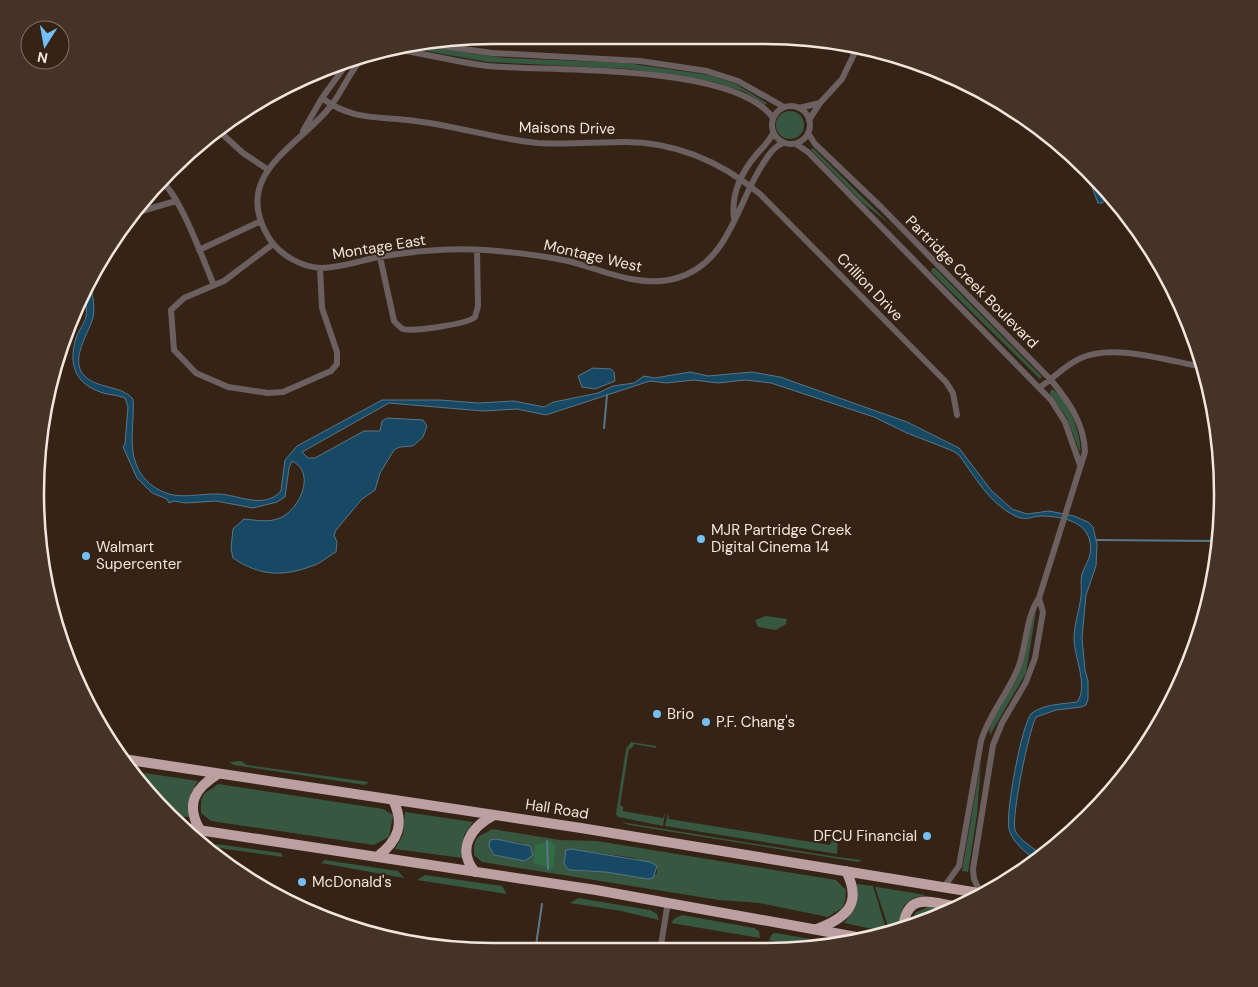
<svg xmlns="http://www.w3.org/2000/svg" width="1258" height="987" viewBox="0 0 1258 987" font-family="'DM Sans',sans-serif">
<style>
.green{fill:#375740;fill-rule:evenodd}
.forest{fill:#326c44}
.water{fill:#174864;stroke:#597788}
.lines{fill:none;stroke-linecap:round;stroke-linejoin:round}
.stream{stroke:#597788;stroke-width:2}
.minor{stroke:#6b5f5f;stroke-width:6}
.trunk{stroke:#bca0a1;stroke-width:10}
.poi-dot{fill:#74c0f6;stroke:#352316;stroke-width:2}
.labels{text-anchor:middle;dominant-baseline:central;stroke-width:4;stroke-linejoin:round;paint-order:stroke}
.street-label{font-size:15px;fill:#f2e5dd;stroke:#352316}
.poi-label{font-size:15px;fill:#f2e5dd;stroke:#352316;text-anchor:start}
.rim{fill:none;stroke:#f2e5dd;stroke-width:2.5}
</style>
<rect width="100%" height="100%" fill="#352316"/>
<path class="green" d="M415 45 505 58 626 63 710 75 736 84 767 103 765 105 745 92 714 82 629 69 488 62 404 47Z
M776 125a14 14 0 1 1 28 0a14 14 0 1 1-28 0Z
M813 148 920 254 886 221 863 203 811 150Z
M932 268H935L1042 377 1040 379 931 272Z
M1051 389C1067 394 1083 438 1080 453L1067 418 1050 394Z
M1036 611 1026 673 990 735C985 727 1010 691 1015 681 1028 659 1025 632 1036 611Z
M766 616 787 619 786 624 776 630 758 627 755 620Z
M631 742 656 746V748L634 744 632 748 629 749 620 805 623 807V811L628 812 663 818 665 813 663 826 618 817 616 814 626 749Z
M241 761 247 765 369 782 365 785 234 765 229 762Z
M981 761 977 815 968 872 962 871Z
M131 771 198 781 191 793 189 817C161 817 146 791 131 771Z
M218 784 383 809 393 815 389 837 374 845 211 821 201 813C200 790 206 794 218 784Z
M405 812 473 822 464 835 462 858 395 849 403 835Z
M668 813 669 819 830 845 832 840 838 841 837 854 665 826Z
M621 822 837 857 862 860 858 862 629 825Z
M492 829 560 840 597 841 836 880 846 890C845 913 841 907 828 917L759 903 719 900 482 862 474 855C473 834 480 837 492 829ZM492 839 521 843 531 847 532 852 525 860 497 856ZM571 849 634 858 657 866V873L648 879 606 872 577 871 564 864V858Z
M217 844 281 853 283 857 212 847Z
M325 860 398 871 404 878 321 863Z
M425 875 502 886 507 894 417 880Z
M857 884 873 886 887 932 844 923 855 908Z
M875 887H877L926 895 914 898 904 905 897 931 890 932Z
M578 898 650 910 657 914 659 920 621 911 570 903Z
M930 906 951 910 911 928 915 913Z
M682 915 754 928 759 931 760 938 671 923 675 918Z
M776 933 833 943 810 948 769 940 772 934Z"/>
<path class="forest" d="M551 841 556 846 553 867 552 869 534 863 535 845Z"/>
<path class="water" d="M1079 165H1081L1112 195 1102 203H1098L1092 187 1078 169Z
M89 283C93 292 96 311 92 321 87 335 72 358 82 373 95 390 120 384 133 399 135 425 126 450 141 474 148 484 157 490 169 494 183 498 200 494 215 494 236 493 263 511 281 491L285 460 297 446 382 400H440L478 403 514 401 544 407 554 402 598 393 613 386 634 383 644 376 655 378 690 372 708 376 752 372 780 377 907 422 959 448 991 490 1012 509 1027 514 1049 511 1074 516 1088 522 1093 527 1097 544 1096 566 1086 595 1082 638 1085 670 1088 681V699L1086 705 1081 707 1056 710 1036 717C1029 730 1011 817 1015 830 1019 841 1034 847 1042 856L1036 860C1026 853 1012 842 1009 829 1005 815 1022 721 1032 713 1044 704 1063 704 1077 702 1089 686 1074 657 1074 639 1074 625 1079 611 1081 597 1082 590 1080 581 1082 574 1086 563 1093 555 1090 542 1086 521 1062 517 1044 516 1033 515 1028 522 1015 516 989 503 975 477 959 455L953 451 907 433 874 417 771 383 745 380 718 383 694 380 666 383 650 381 546 415 517 409 483 411 389 403 302 452 308 458H315L364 431H380L382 421 387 418 423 420 427 426 423 437 413 446 400 447 394 450 380 473 375 490 362 499 336 530 334 535 337 542 336 552C328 556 320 564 312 566 282 577 260 576 233 558L231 548 233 529 244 519C256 520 268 523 280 518 299 510 317 473 292 461L289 468 285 497 277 502 253 508 216 501 186 503 174 501 169 503 167 499 152 493 137 478 123 447 125 444 128 407 125 398C118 395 110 395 103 393 75 384 68 365 76 338 78 331 84 325 86 317 88 303 82 300 89 283Z
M593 368 611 369 614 372 615 381 595 389 582 387 578 376Z
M496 839 530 846 533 855 525 861 494 855 489 846 490 840Z
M571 849 650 862 657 866 653 878 648 879 606 872 569 870 564 864 566 850Z"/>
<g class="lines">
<path class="stream" d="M604 428 607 395
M1097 540 1219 541
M547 841 548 869
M535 952 542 904"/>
<path class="minor" d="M428 44 492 53 640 61 707 71 738 81 784 107
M391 49C424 53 455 62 488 66 553 72 734 63 773 118
M363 55 378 50
M365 56C350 69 343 91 330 107 298 147 230 175 269 238 280 255 301 267 321 268 341 268 359 261 378 257 413 251 450 248 485 250 513 252 540 255 568 261 604 270 639 289 677 278 728 263 736 207 761 167 767 157 773 147 783 143
M322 98C352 121 379 116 415 121 457 126 496 139 538 143 567 145 596 142 625 142 676 142 721 162 760 194L946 382 953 393 957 415
M772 125a19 19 0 1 1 38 0a19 19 0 1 1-38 0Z
M799 108 820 103
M809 120 820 103 842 79 857 48
M219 131 243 153 267 169
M303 131 322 98 348 62
M808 133 815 144 881 207 1051 380C1069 402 1084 423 1085 452L1039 598C1025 619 1027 645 1018 668 1008 693 989 714 981 741L959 866 944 887
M796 144 808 152 1051 400 1065 422 1080 465
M160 181C179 191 204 263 214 285
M135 213 176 201
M734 218C731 195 741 173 756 155 762 148 769 142 773 133
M273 244 224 281 184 298 171 310 174 350 196 373 228 387 268 393 283 392 331 371 337 364V352L322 308 320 268
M199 250 261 221
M380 257 394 321C397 324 399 327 403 329 413 332 468 324 475 317L478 306 477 250
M1040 387C1054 378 1065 365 1081 358 1113 343 1169 361 1203 367
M981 894 974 879 973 869 993 745 1002 723 1026 682 1035 658 1043 612 1039 598
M660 951 668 902"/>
<path class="trunk" d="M123 759 581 828 985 894
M185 828 596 890 862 938
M200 830C185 804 195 788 218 774
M377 857C398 841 405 824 393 800
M475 872C456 849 471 827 494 815
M817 929C846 918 863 904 846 871
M903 929C906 891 931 902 958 907"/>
</g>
<g class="poi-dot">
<circle cx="701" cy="539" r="5"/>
<circle cx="86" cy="556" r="5"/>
<circle cx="657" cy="714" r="5"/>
<circle cx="706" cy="722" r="5"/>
<circle cx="927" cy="836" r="5"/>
<circle cx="302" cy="882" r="5"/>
</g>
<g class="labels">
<g class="street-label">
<text transform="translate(567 128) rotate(1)">Maisons Drive</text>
<text transform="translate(379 247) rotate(-9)">Montage East</text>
<text transform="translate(593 256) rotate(13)">Montage West</text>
<text transform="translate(972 282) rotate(45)">Partridge Creek Boulevard</text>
<text transform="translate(870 287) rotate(46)">Crillion Drive</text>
<text transform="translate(557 809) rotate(9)">Hall Road</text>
</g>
<g class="poi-label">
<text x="711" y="530">MJR Partridge Creek<tspan x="711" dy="17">Digital Cinema 14</tspan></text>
<text x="96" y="547">Walmart<tspan x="96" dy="17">Supercenter</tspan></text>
<text x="667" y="714">Brio</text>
<text x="716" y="722">P.F. Chang's</text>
<text x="917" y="836" text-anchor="end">DFCU Financial</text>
<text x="312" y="882">McDonald's</text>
</g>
</g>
<path d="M0 0H1258V987H0ZM493 44H765A449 449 0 0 1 1214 493V494A449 449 0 0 1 765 943H493A449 449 0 0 1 44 494V493A449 449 0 0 1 493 44Z" fill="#443326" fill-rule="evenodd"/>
<path class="rim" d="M493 44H765A449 449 0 0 1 1214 493V494A449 449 0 0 1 765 943H493A449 449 0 0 1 44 494V493A449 449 0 0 1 493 44Z"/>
<g transform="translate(45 45) rotate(191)"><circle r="24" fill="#352316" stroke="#817166"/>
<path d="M0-4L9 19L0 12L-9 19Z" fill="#74c0f6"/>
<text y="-8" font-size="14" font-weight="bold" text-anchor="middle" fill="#f2e5dd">N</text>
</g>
</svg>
